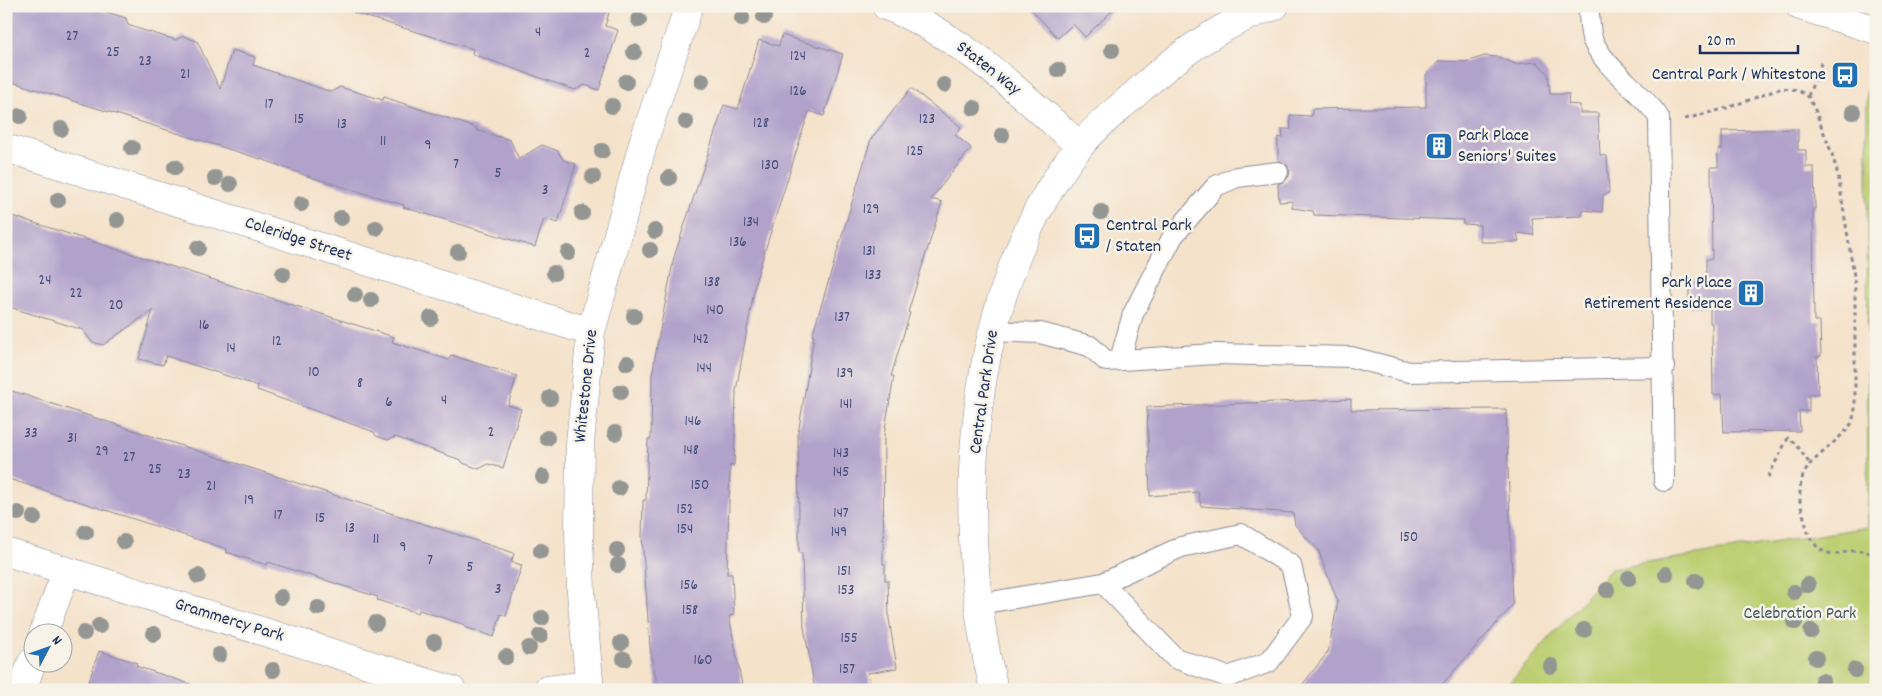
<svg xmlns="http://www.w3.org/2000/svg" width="1882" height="696" viewBox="0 0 1882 696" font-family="Dekko,sans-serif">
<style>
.green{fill:#bcce71;stroke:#6c7e68}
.building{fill:#b1a1cb}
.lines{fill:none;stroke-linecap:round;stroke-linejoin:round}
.lane-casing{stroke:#888894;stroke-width:22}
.street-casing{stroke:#888894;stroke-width:29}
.secondary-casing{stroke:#888894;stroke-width:29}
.path{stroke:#888894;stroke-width:3;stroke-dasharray:4 4;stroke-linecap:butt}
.lane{stroke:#fff;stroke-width:20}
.street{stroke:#fff;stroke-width:28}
.secondary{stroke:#fff;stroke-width:28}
.tree{fill:#939692}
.labels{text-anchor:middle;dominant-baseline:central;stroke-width:5;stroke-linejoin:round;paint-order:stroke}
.number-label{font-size:15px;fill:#404c79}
.street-label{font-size:18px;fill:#1b2f5e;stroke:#f7f3e8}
.poi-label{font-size:18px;fill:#1b2f5e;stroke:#f7f3e8;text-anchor:end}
.park-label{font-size:18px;fill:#435763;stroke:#f7f3e8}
</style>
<rect width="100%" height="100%" fill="#f7f3e8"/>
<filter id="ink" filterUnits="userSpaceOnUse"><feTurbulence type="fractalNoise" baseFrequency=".02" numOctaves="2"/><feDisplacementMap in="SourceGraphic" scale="10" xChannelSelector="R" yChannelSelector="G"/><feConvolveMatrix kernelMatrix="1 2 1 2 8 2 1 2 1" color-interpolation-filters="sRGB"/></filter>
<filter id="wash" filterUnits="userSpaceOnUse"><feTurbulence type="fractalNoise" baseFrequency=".0096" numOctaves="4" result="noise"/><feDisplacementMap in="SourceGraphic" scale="20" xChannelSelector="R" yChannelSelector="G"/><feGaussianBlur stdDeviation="1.12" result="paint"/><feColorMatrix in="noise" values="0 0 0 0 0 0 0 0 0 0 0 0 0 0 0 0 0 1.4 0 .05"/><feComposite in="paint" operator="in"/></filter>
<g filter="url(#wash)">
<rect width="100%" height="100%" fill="#f5e2cb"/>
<path class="green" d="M1867 90 1876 92V690H1503L1611 569 1868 527Z"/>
<g id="blocks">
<path class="building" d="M6 6H87L126 18 128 25 139 29 176 40 183 36 197 41 220 89 232 50 255 57 253 65 331 92 340 87 383 100 384 97 477 128 476 130 510 140 519 159 542 145 558 151 563 160 576 164 558 223 544 219 535 247 403 207 404 205 307 176 267 161 6 80Z
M355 6H611L605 26 618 30 599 90 585 85 575 90 472 54 473 49 354 13Z
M1028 6H1117L1085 37 1073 24 1058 38Z
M782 35 843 54 824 116 809 111 756 279 736 391 734 465H730L727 574H732L734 615 729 616 743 690H658L650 647 642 537 643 500H646L648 439H651L652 375 657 346 674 257 724 105 738 109 759 40 779 46Z
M1485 56 1498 57 1515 64 1537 62 1548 74 1550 94H1569L1568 104 1580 105V113H1598L1600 155 1607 156 1609 193 1603 195 1602 212 1582 210V216L1532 218 1534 235 1517 233 1519 242H1480V225L1463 224V220L1314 215 1313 211 1292 208V201L1279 202 1278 184 1285 181 1289 176 1290 171 1287 165 1278 160V137L1283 138 1282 129H1291L1290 115 1312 116V109L1426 107V75L1439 61 1465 62Z
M911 88 961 127 955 135 971 148 931 199 942 202 908 312 910 313 891 376H894L884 435 883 564H885V580H888L889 619 897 668 868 673 870 684 841 690H815L804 627 802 553H799V525L798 434 814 336H812L871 139Z
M1798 129V150H1806V167H1814L1815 209H1813L1814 321H1820L1821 356 1817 357 1818 394H1809V411H1799L1800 431 1724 432 1722 394 1713 395 1712 323H1710V306L1689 307V280H1706V259H1712L1711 167H1718V149H1722V131Z
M6 214 394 337 392 342 449 360 451 355 517 376 508 405 521 409 503 468 488 464 479 469 463 463 461 460 395 437 388 440 376 436 374 432 257 390 258 386 166 356 163 365 139 359 153 310 103 345 92 342 83 330 6 306Z
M6 389 514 553 511 562 522 565 506 616 501 614 494 637 465 627V625L419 610 418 613 377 600 378 597 268 562 267 565 226 552 227 549 6 478Z
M1351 399V410L1506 409 1513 605 1437 690H1298L1328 652 1338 602 1318 550 1295 525 1293 513 1201 506 1198 492 1150 496 1147 407Z
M99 651 137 663 136 666 193 685 192 690H86Z"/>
</g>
</g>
<g filter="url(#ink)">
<use href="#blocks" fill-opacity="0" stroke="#888894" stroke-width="1"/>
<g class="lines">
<g class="lane-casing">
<path id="lane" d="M1588 6C1590 17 1589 32 1593 41 1607 71 1641 90 1659 118L1664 481
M992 331 1040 333 1090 346 1106 361 1215 354 1351 357 1409 372 1664 367
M1120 360 1133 314 1173 236 1216 186 1237 177 1278 172
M979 604 1103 583 1181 547 1241 534 1291 565 1303 616 1269 662 1228 677 1175 658 1103 583"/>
</g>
<g class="street-casing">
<path id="street" d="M886 6C961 35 1021 94 1080 146
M6 148 591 332
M6 552 452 690
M43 634 66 572
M22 690 32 662
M547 690 589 685
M590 690 581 592 579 534 580 443 591 332 644 140 689 6"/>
</g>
<g class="secondary-casing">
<path id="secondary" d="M1800 6 1876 30
M994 690C952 518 966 290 1079 147 1094 128 1116 111 1135 94 1175 57 1222 22 1275 6"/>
</g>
<path class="path" d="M1808 96 1822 61
M1685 119 1727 108 1782 88 1797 90 1808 96 1816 112 1832 154 1838 175 1853 269 1855 284V409L1852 423 1845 432 1810 464 1803 475 1800 487V503L1809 536 1818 548 1826 553 1837 554 1850 551H1864L1876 555
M1768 477 1788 438 1796 444 1810 464"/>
<use href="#lane" class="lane"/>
<use href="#street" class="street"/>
<use href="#secondary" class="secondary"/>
</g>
<g class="tree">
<circle cx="764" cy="17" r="8"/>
<circle cx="742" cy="18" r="8"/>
<circle cx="639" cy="20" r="8"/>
<circle cx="1112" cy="50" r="8"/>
<circle cx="634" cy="52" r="8"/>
<circle cx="1058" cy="70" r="8"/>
<circle cx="702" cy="81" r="8"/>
<circle cx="626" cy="82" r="8"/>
<circle cx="944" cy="85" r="8"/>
<circle cx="612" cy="106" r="8"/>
<circle cx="974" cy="108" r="8"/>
<circle cx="1853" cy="112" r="8"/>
<circle cx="20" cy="116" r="8"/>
<circle cx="686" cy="122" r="8"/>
<circle cx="61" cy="129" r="8"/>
<circle cx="1002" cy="135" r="8"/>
<circle cx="132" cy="148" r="8"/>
<circle cx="602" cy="151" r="8"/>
<circle cx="175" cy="167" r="8"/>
<circle cx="593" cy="177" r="8"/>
<circle cx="215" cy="178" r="8"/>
<circle cx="669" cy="178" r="8"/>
<circle cx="230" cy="184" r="8"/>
<circle cx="58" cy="200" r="8"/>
<circle cx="301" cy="204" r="8"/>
<circle cx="1101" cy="212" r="8"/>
<circle cx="582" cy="213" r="8"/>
<circle cx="341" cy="218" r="8"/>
<circle cx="117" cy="220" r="8"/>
<circle cx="376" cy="228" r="8"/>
<circle cx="655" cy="231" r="8"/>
<circle cx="198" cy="248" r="8"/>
<circle cx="650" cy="250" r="8"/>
<circle cx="458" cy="252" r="8"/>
<circle cx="568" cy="253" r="8"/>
<circle cx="554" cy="273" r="8"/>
<circle cx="283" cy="274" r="8"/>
<circle cx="355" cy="295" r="8"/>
<circle cx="371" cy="300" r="8"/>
<circle cx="634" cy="316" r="8"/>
<circle cx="431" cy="318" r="8"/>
<circle cx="627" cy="363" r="8"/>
<circle cx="621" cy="392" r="8"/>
<circle cx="550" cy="398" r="8"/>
<circle cx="615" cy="433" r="8"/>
<circle cx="547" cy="438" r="8"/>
<circle cx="543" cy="477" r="8"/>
<circle cx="619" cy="488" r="8"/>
<circle cx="18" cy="513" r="8"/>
<circle cx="34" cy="518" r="8"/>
<circle cx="86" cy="532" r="8"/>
<circle cx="124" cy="542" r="8"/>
<circle cx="617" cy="550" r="8"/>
<circle cx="541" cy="551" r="8"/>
<circle cx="618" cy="565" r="8"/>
<circle cx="1666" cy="574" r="8"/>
<circle cx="198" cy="576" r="8"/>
<circle cx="1629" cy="578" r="8"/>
<circle cx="1696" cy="581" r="8"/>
<circle cx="1808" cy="585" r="8"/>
<circle cx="1607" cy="590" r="8"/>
<circle cx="1794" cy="592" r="8"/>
<circle cx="281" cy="597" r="8"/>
<circle cx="318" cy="608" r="8"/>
<circle cx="542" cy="618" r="8"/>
<circle cx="1795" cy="622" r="8"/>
<circle cx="376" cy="623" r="8"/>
<circle cx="99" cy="626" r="8"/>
<circle cx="1584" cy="630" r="8"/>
<circle cx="1811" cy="631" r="8"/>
<circle cx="84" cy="633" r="8"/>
<circle cx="154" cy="634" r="8"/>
<circle cx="540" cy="636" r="8"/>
<circle cx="434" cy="642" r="8"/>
<circle cx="621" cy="643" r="8"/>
<circle cx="529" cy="648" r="8"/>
<circle cx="219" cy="655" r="8"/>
<circle cx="506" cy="657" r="8"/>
<circle cx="1816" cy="658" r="8"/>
<circle cx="624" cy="659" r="8"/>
<circle cx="1551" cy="666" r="8"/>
<circle cx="273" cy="670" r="8"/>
<circle cx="1855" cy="670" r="8"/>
<circle cx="1822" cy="681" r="8"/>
</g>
</g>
<defs>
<g id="bus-square" transform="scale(1.4375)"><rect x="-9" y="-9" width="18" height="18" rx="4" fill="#1f6fb2" stroke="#f7f3e8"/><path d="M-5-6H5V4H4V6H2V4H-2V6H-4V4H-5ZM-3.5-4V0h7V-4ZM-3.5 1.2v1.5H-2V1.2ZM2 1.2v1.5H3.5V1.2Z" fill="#fff"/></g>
<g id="building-square" transform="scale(1.4375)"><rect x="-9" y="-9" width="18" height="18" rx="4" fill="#1f6fb2" stroke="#f7f3e8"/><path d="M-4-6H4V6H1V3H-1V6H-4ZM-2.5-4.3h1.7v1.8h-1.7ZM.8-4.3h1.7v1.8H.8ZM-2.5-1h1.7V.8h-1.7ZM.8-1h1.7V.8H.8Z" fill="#fff"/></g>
</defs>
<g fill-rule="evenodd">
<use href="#bus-square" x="1845" y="75"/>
<use href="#building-square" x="1439" y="146"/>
<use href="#bus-square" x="1087" y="236"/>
<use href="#building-square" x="1751" y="293"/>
</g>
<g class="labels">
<g class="number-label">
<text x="538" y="33">4</text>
<text x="72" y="37">27</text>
<text x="113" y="53">25</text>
<text x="587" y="54">2</text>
<text x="798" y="57">124</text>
<text x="145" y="62">23</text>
<text x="185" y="75">21</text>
<text x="798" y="92">126</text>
<text x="269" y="105">17</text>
<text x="299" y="120">15</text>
<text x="927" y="120">123</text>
<text x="761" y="124">128</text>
<text x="342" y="125">13</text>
<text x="383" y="142">11</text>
<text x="428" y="146">9</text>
<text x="915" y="152">125</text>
<text x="456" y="165">7</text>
<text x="770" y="166">130</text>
<text x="498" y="174">5</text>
<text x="545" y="191">3</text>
<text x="871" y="210">129</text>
<text x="751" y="223">134</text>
<text x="738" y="243">136</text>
<text x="869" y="252">131</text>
<text x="873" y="276">133</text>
<text x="45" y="281">24</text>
<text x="712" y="283">138</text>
<text x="76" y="294">22</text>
<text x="116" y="306">20</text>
<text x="715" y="311">140</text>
<text x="842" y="318">137</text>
<text x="204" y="326">16</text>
<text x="701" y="340">142</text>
<text x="277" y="342">12</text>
<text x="231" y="349">14</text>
<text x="704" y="369">144</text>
<text x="314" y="373">10</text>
<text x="845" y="374">139</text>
<text x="360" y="384">8</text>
<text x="444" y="401">4</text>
<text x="389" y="403">6</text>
<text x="846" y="405">141</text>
<text x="693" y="422">146</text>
<text x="491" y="433">2</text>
<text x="31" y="434">33</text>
<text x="72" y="439">31</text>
<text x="691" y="451">148</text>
<text x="102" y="452">29</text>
<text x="841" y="454">143</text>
<text x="129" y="458">27</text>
<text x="155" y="470">25</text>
<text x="841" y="473">145</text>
<text x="184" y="475">23</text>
<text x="700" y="486">150</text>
<text x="211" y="487">21</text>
<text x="249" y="501">19</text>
<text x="685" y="510">152</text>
<text x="841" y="514">147</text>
<text x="278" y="516">17</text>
<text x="320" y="519">15</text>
<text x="350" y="529">13</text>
<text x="685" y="530">154</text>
<text x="839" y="533">149</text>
<text x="1409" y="538">150</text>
<text x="376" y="540">11</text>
<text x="403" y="548">9</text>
<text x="430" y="561">7</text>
<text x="470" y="568">5</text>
<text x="844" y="572">151</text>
<text x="689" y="586">156</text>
<text x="498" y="590">3</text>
<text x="846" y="591">153</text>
<text x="690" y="611">158</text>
<text x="849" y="639">155</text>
<text x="703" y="661">160</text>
<text x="847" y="670">157</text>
</g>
<g class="street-label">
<text transform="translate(988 69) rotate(38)">Staten Way</text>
<text transform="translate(298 240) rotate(18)">Coleridge Street</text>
<text transform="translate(587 386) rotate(-84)">Whitestone Drive</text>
<text transform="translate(985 392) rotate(-82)">Central Park Drive</text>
<text transform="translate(229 621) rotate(17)">Grammercy Park</text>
</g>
<g class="poi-label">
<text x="1826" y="75">Central Park / Whitestone</text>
<text x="1458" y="136" text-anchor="start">Park Place<tspan x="1458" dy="21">Seniors' Suites</tspan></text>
<text x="1106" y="226" text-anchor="start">Central Park<tspan x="1106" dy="21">/ Staten</tspan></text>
<text x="1732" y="283">Park Place<tspan x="1732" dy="21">Retirement Residence</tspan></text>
</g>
<g class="park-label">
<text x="1800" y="614">Celebration Park</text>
</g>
</g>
<rect width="1882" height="696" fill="none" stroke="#f7f3e8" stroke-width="25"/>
<g transform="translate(48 648) rotate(49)"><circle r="24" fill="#f7f3e8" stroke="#9fa5b1"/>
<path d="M0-4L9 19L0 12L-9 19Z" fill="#1f6fb2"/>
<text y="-8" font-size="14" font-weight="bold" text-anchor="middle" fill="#1b2f5e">N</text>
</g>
<path d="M1700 45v8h98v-8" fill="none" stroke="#1b2f5e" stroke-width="2.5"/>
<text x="1707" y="45" font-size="15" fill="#1b2f5e" stroke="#f7f3e8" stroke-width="4" paint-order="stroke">20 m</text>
</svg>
